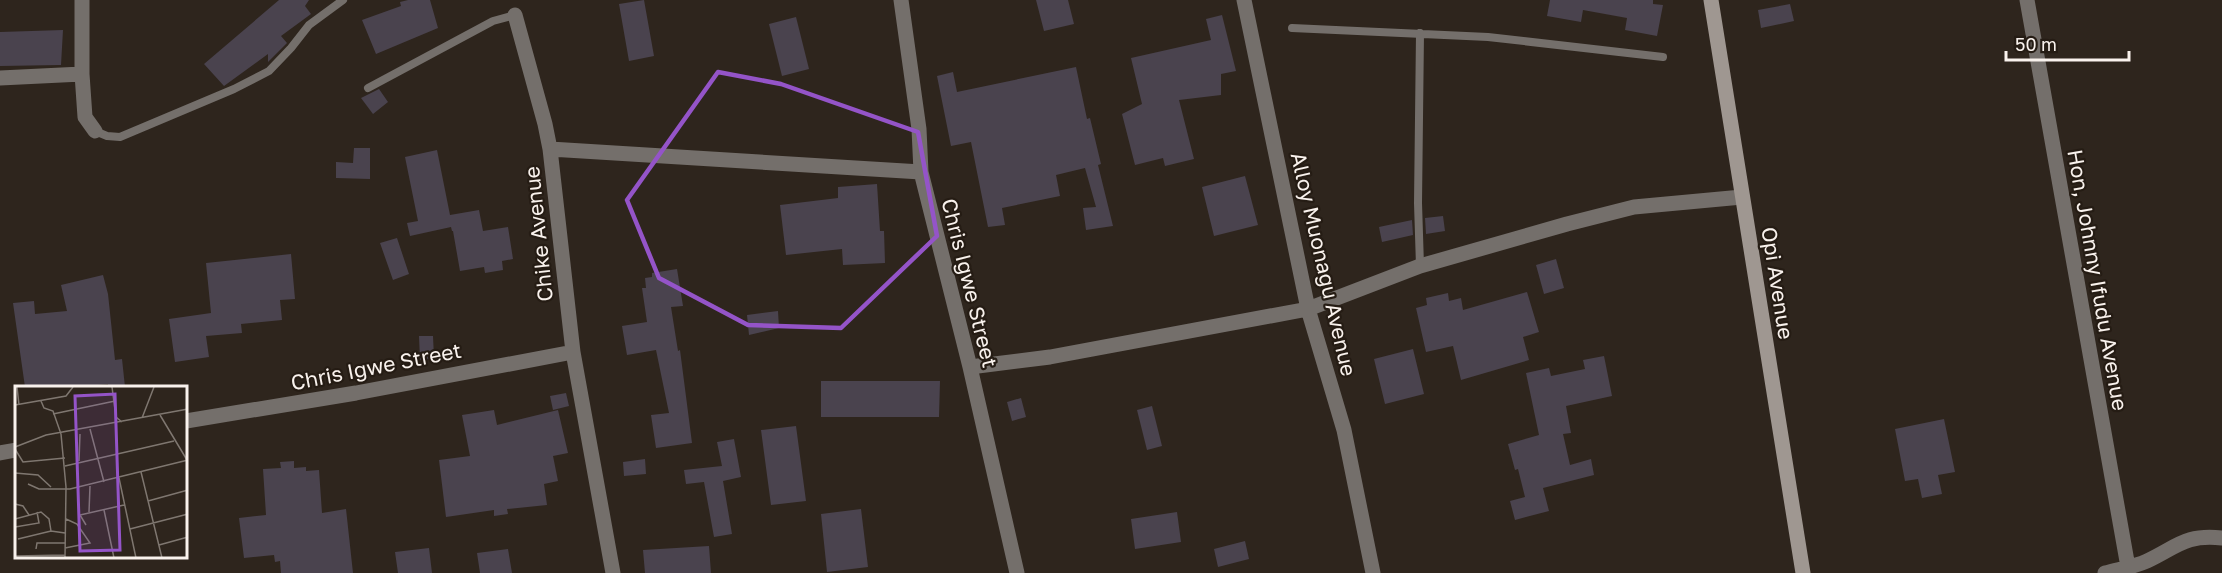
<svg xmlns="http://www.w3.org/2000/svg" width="2222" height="573" viewBox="0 0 2222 573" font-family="'Golos Text',sans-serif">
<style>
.building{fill:#4a434e}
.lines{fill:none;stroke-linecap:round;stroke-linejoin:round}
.lane{stroke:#746f6b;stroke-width:8}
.street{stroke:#746f6b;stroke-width:15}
.secondary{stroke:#9f9791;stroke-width:15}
.marked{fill:none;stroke:#9454c8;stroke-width:4.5;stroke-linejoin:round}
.labels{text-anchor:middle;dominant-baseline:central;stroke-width:4.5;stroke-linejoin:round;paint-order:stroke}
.street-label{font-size:21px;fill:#f9f2ed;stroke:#251c14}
.inset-road{fill:none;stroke:#7f7770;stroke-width:1.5}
.view{fill:#9454c8;fill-opacity:0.15;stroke:#9454c8;stroke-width:3}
.inset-edge{fill:none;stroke:#f9f2ed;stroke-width:3}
</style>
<rect width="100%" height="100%" fill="#2e251d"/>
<path class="building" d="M279 0H309L305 6 311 14 281 36 287 43 268 62V54L224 86 204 64Z
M408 0H430L438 28 376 54 362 20 401 6 400 2Z
M644 0 654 56 629 61 619 4Z
M1036 0H1068L1074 24 1044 31Z
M1550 0H1653V4L1663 5 1657 36 1625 30 1627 18 1583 10 1581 22 1547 16Z
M1790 4 1794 21 1761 28 1758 10Z
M1222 15 1236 71 1221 74V95L1179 100 1194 159 1165 166 1163 158 1135 165 1122 114 1142 104 1131 58 1211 40 1206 19Z
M796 17 809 69 782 76 769 24Z
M63 30 61 65 0 66V32Z
M1076 67 1087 119 1090 118 1101 164 1098 165 1113 226 1086 230 1083 208 1096 207 1085 168 1056 175 1060 196 1002 208 1005 225 988 227 971 142 951 146 937 76 953 72 957 92Z
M379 89 388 102 373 114 361 98Z
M354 148H370V179L336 178V162L353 163Z
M437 150 450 215 479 210 483 231 508 227 513 259 502 261 503 270 485 273 484 267 460 271 453 231H452L451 227 410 236 407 223 418 221 405 157Z
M1245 176 1258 225 1214 236 1202 187Z
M877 184 880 231H884L885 263 843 265 842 249 786 255 780 205 838 198V187Z
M1443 216 1445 231 1426 234 1425 218Z
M1412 220 1413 235 1382 242 1379 227Z
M397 238 409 274 393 280 380 243Z
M291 254 295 299 280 300 282 320 241 324 242 333 206 336 209 357 175 362 169 319 211 313 206 263Z
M1556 259 1564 288 1544 294 1536 265Z
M677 269 683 306 671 307 678 351 680 350 692 443 656 448 651 415 669 413 656 350 627 355 622 326 647 322 642 288H646L645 278 652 277V273Z
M103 275 108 294 115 360 122 359 125 387H108V384L78 387H25L13 303 34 301 35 314 67 311 61 285Z
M1527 292 1539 332 1523 337 1529 360 1461 380 1453 346 1426 352 1416 308 1427 305 1426 298 1448 293 1449 301 1461 298 1463 310Z
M778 311 779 328 749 335 747 315Z
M419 336H433L434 358 420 360Z
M1413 349 1424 394 1385 404 1374 359Z
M1604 356 1612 396 1566 406 1571 433 1563 434 1570 465 1591 459 1594 475 1543 488 1549 511 1515 520 1510 501 1525 497 1518 469 1515 470 1508 444 1539 435 1526 373 1549 368 1551 376 1585 369 1583 360Z
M821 381H940L939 417H821Z
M566 393 569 406 553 410 550 396Z
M1021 398 1026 417 1012 421 1007 402Z
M1152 406 1162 446 1147 450 1137 410Z
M494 410 497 425 558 410 568 453 553 456 558 481 544 484 547 505 507 509 508 514 494 516V510L446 517 439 460 470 456 462 415Z
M1944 419 1955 472 1938 475 1942 494 1922 498 1918 479 1905 481 1895 429Z
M796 426 806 501 771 505 761 430Z
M734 439 741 477 723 481 732 534 714 537 704 482 686 484 684 470 722 466 717 442Z
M645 459 646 474 624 476 623 462Z
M294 461V468L306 467V471L319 470 322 513 346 509 353 573H281L280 561 275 562 274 555 244 558 239 518 266 515 263 469 281 468 280 462Z
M861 509 868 567 827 572 821 514Z
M1177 512 1181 542 1135 549 1131 519Z
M1245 541 1249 559 1218 567 1214 549Z
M709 546 711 573H645L643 550Z
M429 548 432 573H398L395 552Z
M508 549 512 573H480L477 553Z"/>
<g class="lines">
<path class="lane" d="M1292 28 1488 37 1663 57
M1420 33 1418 203 1420 266
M368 88 493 21 515 15
M95 131 107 136 120 137 234 89 269 71 291 48 309 25 343 0"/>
<path class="street" d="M82 0V74L85 117 95 131
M901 0 919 129 921 172 970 367 1017 573
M1244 0 1308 309 1344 430 1373 573
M2027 0 2128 567
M515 15 545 124 550 149 573 352 613 573
M0 78 82 74
M550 149 921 172
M970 367 1050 357 1308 309 1420 266 1567 224 1634 207 1742 197
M186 421 356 393 573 352
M0 453 16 450
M2105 573C2119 569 2134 567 2147 561 2177 547 2185 534 2222 538"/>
<path class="secondary" d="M1711 0 1803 573"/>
</g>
<path class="marked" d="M718 72 781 84 918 132 937 236 841 328 748 325 659 278 627 200Z"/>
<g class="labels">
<g class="street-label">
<text transform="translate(538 234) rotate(-96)">Chike Avenue</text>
<text transform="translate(1324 264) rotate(77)">Alloy Muonagu Avenue</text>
<text transform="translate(2098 280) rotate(80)">Hon, Johnny Ifudu Avenue</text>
<text transform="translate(970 283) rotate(76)">Chris Igwe Street</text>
<text transform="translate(1778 283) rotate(81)">Opi Avenue</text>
<text transform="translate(376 366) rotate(-11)">Chris Igwe Street</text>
</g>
</g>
<g transform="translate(15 386)">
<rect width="172" height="172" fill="#2e251d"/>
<path class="inset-road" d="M2 1 4 19M97 1 101 31 107 36M26 15 29 22 38 25 46 48M0 19 51 10 58 1M38 28 100 15M145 29 172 74M127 32 139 1M75 43 89 96M46 48 51 101 50 172M0 61 31 49 173 23M0 63 8 76 50 72M64 75 65 48M50 80 159 55M126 86 147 172M0 87 23 89 36 101M104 92 121 172M13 98 24 103H55L173 74M133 115 173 104M0 118 8 120 14 129M89 124 99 172M74 126 75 100M0 133 26 126 34 133 36 145M71 139 65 129 109 119M0 141 24 137 22 126M115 143 173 128M3 153 36 145 50 147M144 159 173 151M50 162 75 157 62 138 51 133M21 163 22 157H50M0 170 50 169"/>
<path class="view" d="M100 8 105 164 65 165 60 10Z"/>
<rect width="172" height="172" class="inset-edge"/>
</g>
<path d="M2006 51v9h123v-9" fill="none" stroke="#f9f2ed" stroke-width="3"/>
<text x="2015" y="51" font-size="18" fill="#f9f2ed" stroke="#251c14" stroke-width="4.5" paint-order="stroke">50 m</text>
</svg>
